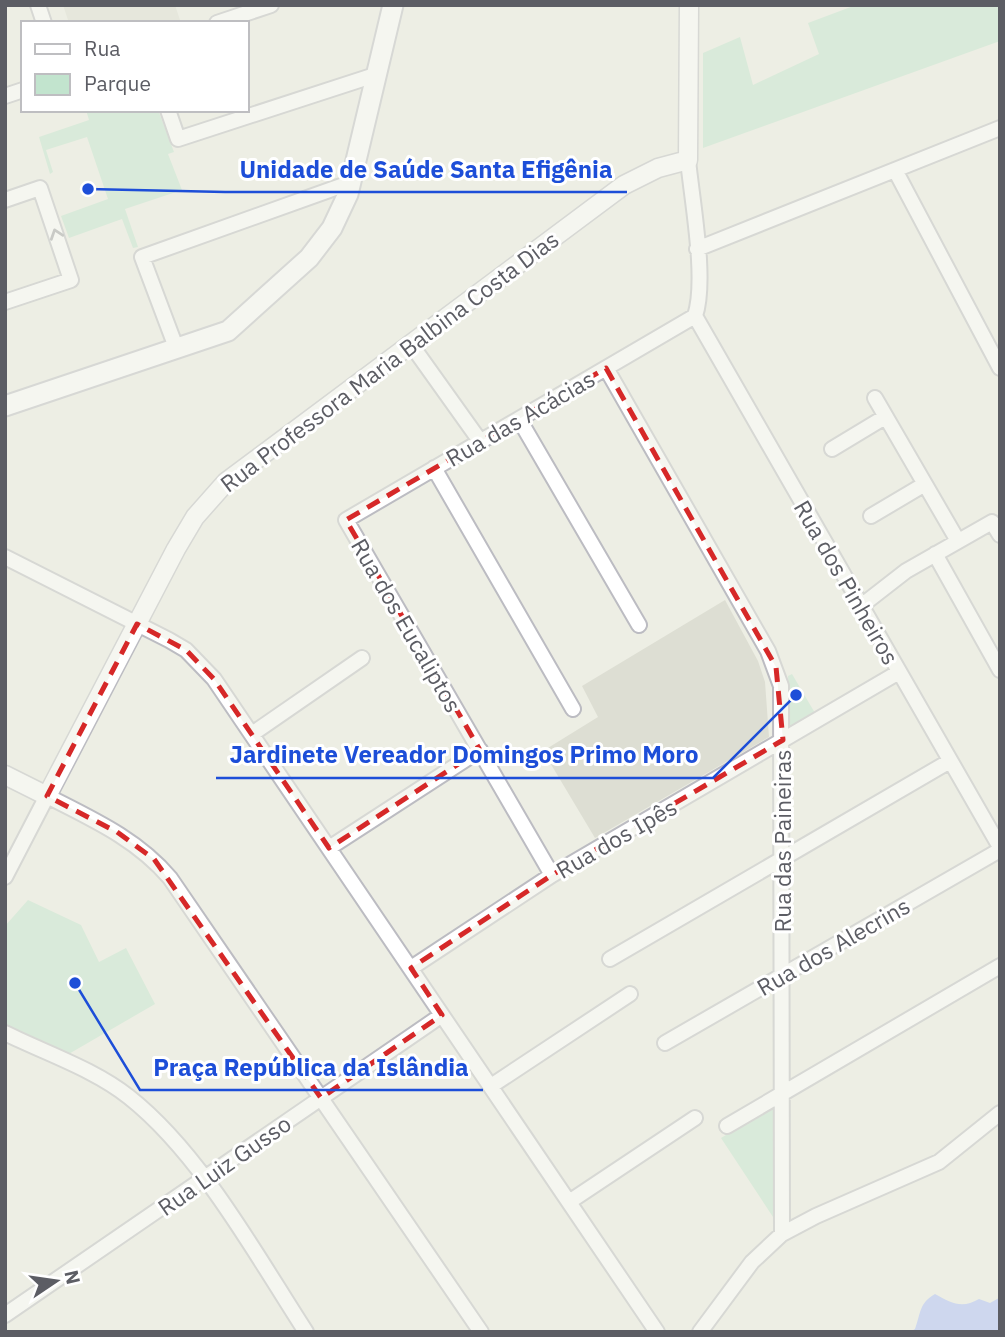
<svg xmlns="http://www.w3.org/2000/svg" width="1005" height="1337" viewBox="0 0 1005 1337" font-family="'IBM Plex Sans',sans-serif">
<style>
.education{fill:#ddded3}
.green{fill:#c2e4ce}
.water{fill:#a8bbfa}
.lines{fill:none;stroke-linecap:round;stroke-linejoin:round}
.minor-casing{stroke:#bcbcc2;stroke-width:18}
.tertiary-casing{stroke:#bcbcc2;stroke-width:21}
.secondary-casing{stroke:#bdbdc4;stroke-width:23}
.minor{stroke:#fff;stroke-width:14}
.tertiary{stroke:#fff;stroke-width:18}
.secondary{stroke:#fff;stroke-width:19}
.oneway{stroke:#9d9ea2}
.marked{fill:none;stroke:#d62828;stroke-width:5;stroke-dasharray:14 9;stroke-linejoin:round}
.labels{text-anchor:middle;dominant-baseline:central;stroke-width:6;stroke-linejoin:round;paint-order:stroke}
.street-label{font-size:23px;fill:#5c5d64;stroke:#fff}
.leader{fill:none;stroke:#1d4ed8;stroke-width:2.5}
.callout-dot{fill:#1d4ed8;stroke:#fff;stroke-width:2.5}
.callout-label{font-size:24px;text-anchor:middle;font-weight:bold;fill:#1d4ed8;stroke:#fff;stroke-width:6;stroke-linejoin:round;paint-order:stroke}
</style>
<rect width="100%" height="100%" fill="#edeee4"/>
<path class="education" d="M63 5H175L181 23H69Z
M725 600 758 661 765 682 769 737 595 838 543 751 598 717 582 686Z"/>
<path class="green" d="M856 5H1000V41L703 148V53L740 37 753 85 819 54 808 23Z
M86 110H158L174 152 168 154 182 190 125 209 138 247 133 248 122 219 69 238 61 216 108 199 87 137 46 150 53 172 50 174 39 137 89 120Z
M792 674 815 713 790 728 788 676Z
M28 900 81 925 99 962 126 948 155 1004 67 1055 5 1026V926Z
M773 1107V1217L721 1138Z"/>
<path class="water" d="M1000 1276V1332H910L915 1329C921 1313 919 1303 935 1294 951 1303 962 1309 979 1299L990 1303 999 1298Z"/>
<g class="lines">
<g class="minor-casing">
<path id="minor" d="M38 5 44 23
M217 23 271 5
M5 96 23 90
M168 110 178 139 378 74
M688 160C692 201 707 280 695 316
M895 170 1000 368
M5 200 40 188 71 280 5 302
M697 249 1000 128
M695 316 1000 847
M410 343 480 441
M177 350 142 257 352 182
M606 368 768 651 781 686 782 1234
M875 398 958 541
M519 419 639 625
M832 449 885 417
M434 468 573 709
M871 516 925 484
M935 554 1000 670
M5 557 169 640 186 650 214 679 657 1332
M861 606 906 571 992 522 1000 535
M252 734 362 658
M329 848 480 750
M552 875 346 520 695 316
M5 877 47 796C92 819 137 839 170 878L481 1332
M610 959 950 761
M411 968 552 875 899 672
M5 1033C45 1053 94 1069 129 1097 201 1154 256 1255 306 1332
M665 1043 1000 850
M491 1086 630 994
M727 1126 1000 966
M569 1202 695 1118
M5 1315 442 1015
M700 1332 752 1262 782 1234 816 1216 939 1162 1000 1113"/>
</g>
<g class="tertiary-casing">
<path id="tertiary" d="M5 775 47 796 176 549 195 517 226 482 624 185 658 168 688 160 689 5"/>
</g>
<g class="secondary-casing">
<path id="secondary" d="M5 406 228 331 309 258 332 228 348 194 393 5"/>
</g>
<use href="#minor" class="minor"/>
<use href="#tertiary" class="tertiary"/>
<use href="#secondary" class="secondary"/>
</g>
<defs><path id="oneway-chevron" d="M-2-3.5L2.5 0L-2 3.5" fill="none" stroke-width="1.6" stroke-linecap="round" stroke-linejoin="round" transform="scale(1.75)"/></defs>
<use class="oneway" href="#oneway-chevron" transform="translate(56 234) rotate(-109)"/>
<path d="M0 0H1005V1337H0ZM606 368 776 667 783 740 552 875 411 968 442 1015 321 1098 154 859 117 832 47 796 137 624 186 650 214 679 329 848 480 750 346 520Z" fill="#edeee4" fill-opacity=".55" fill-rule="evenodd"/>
<path class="marked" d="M606 368 776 667 783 740 552 875 411 968 442 1015 321 1098 154 859 117 832 47 796 137 624 186 650 214 679 329 848 480 750 346 520Z"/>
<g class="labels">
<g class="street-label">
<text transform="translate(389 361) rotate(-37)">Rua Professora Maria Balbina Costa Dias</text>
<text transform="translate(520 418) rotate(-30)">Rua das Acácias</text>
<text transform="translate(847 582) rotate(60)">Rua dos Pinheiros</text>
<text transform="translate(407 625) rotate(60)">Rua dos Eucaliptos</text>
<text transform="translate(616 838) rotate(-30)">Rua dos Ipês</text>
<text transform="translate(782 841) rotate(-90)">Rua das Paineiras</text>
<text transform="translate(833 946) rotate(-30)">Rua dos Alecrins</text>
<text transform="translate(224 1165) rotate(-35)">Rua Luiz Gusso</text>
</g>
</g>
<path class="leader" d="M88 189L225 192H627M796 695L713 778H216M75 983L140 1090H483"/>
<g class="callout-dot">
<circle cx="88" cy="189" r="7"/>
<circle cx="796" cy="695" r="7"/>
<circle cx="75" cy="983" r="7"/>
</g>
<g class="callout-label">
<text x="426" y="178">Unidade de Saúde Santa Efigênia</text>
<text x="464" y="763">Jardinete Vereador Domingos Primo Moro</text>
<text x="311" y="1076">Praça República da Islândia</text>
</g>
<rect width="1005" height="1337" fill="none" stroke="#5c5d64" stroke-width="14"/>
<rect x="21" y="21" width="228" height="91" fill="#ffffff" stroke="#bebec1" stroke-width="2"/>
<rect x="35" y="44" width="35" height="10" fill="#ffffff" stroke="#bebec1" stroke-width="2"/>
<text x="84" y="56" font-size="21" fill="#5c5d64">Rua</text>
<rect x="35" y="74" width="35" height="21" fill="#c2e4ce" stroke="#bebec1" stroke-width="2"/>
<text x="84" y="91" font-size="21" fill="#5c5d64">Parque</text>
<g transform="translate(56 1281) rotate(77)" stroke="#ffffff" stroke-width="5" paint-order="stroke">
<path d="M0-5L12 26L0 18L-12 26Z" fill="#5c5d64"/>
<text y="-10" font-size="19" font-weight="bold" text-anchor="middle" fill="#5c5d64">N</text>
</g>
</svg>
